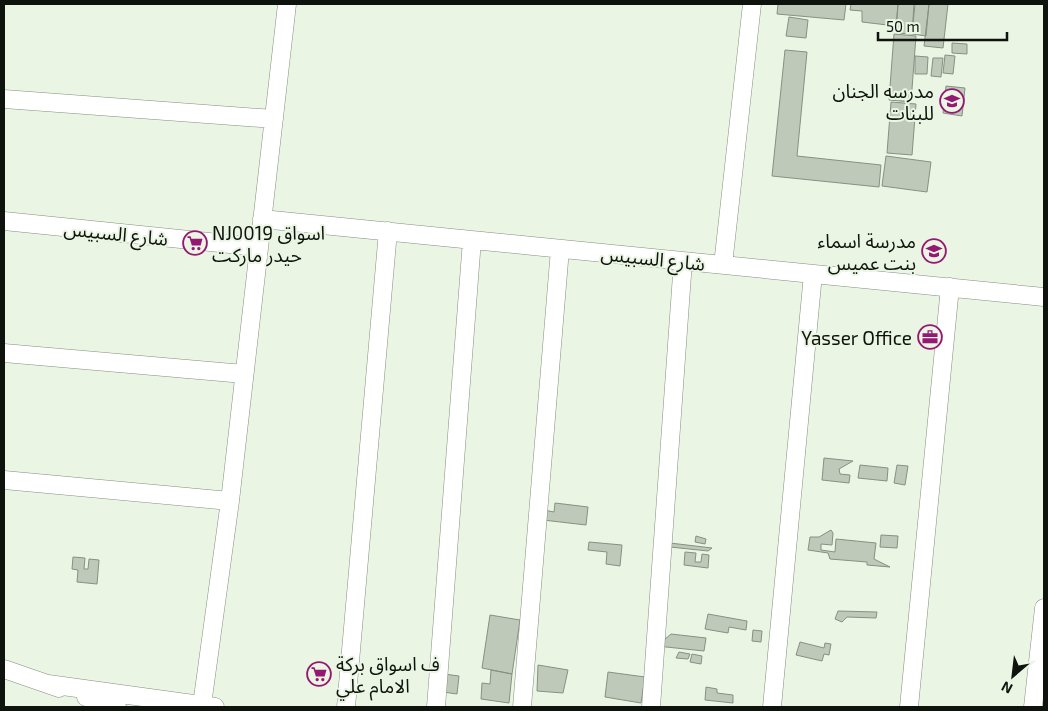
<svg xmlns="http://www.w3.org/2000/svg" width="1048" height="711" viewBox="0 0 1048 711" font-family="'Exo 2','Noto Sans Arabic',sans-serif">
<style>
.building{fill:#bec9b9;stroke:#879182}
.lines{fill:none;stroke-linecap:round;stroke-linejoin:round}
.minor-casing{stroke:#858f80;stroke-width:19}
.minor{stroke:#fff;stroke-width:18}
.labels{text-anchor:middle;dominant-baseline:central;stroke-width:4;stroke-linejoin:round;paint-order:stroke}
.poi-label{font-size:19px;fill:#0f130d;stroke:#eaf5e4;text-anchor:end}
.street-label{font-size:19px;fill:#0f130d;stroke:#eaf5e4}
</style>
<rect width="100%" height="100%" fill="#eaf5e4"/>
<path class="building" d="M778 4H846L844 20 777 14Z
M851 4H898L896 26 862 22V11L850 10Z
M898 4H914L912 34 896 33Z
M915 4H929L926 36 912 34Z
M929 4H948L943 48 924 46Z
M789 17 808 20 806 38 786 36Z
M894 34 916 36 911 102 889 100Z
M952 43 967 44V54L952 53Z
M785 50 807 52 797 156 881 165 879 187 772 176Z
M945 55 955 56 953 74 943 73Z
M915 56 928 57 927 74H915Z
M933 58H943L941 77 931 76Z
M946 86 965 88 962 116 943 113Z
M891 102 916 104 912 155 887 153Z
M886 156 931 162 927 192 882 186Z
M824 458 853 461 839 469 840 474 850 475 849 483 822 480Z
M860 465 888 468 887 481 858 478Z
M897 465 908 466 905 485 894 483Z
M555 503 588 507 586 525 543 520 544 510 554 512Z
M831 530 833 533 832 545 821 544V550L835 552 836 539 876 543 874 559 890 567 867 565V562L830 559 828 553 808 550 810 537H819Z
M881 535 898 536 897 548 880 547Z
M696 536 706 539 705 544 695 542Z
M589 542 622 545 620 566 606 564 607 552 588 550Z
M670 543 712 548 708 551 670 547Z
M685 552 696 553 695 562H701L702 554 709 555 708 568 684 565Z
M73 557 85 558 84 569H88L89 559 99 560 97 584 77 582 78 570 72 569Z
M838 611 877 612 876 618 847 617 842 622 835 619Z
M708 614 747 621 746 630 729 627 728 633 705 629Z
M490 615 520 620 512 674 482 668Z
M753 630 762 631 761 642 752 641Z
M671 634 706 638 704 651 657 646Z
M800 642 824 648 825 643 831 644 829 655 824 654 822 661 796 655Z
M679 652 690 654 688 659 676 658Z
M692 654 702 656 701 664 690 662Z
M538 665 568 670 563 693 537 691Z
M491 670 512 674 509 703 481 699 482 683 490 684Z
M608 672 645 677 641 703 605 697Z
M444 674 459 676 457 694 443 692Z
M706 687 717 689V693L733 695V703L705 700Z"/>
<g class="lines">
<g class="minor-casing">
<path id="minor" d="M4 99 274 119
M262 219 1044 297
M4 221 259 247
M723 265 752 4
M4 353 244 374
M4 480 230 501
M4 669 59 688
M48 684 215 707
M86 697 117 707
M202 705 230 501 287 4
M346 707 388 231
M436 707 472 240
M522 707 560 249
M651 707 683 261
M772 707 813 274
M909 707 950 287
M1033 707 1044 608"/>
</g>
<use href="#minor" class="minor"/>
</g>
<defs>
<g id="school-ring" transform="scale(1.25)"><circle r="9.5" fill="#eaf5e4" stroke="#951872" stroke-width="1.5"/><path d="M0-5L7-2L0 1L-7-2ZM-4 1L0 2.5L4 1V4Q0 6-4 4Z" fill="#951872"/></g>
<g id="supermarket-ring" transform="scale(1.25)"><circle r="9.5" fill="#eaf5e4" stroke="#951872" stroke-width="1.5"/><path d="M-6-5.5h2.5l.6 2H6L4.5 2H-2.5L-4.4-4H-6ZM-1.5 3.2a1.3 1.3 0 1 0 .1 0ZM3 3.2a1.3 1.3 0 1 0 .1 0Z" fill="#951872"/></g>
<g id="office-ring" transform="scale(1.25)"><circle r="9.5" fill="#eaf5e4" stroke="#951872" stroke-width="1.5"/><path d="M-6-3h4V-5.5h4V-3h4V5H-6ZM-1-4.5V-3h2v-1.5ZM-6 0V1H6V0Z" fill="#951872"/></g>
</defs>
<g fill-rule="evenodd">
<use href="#school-ring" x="952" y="101"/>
<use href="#supermarket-ring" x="195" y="243"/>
<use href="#school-ring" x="934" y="251"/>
<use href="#office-ring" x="930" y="337"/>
<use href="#supermarket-ring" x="319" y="674"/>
</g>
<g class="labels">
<g class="poi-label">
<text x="934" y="90">مدرسه الجنان<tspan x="934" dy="22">للبنات</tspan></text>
<text x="212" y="232" text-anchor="start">NJ0019 اسواق<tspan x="212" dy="22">حيدر ماركت</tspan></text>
<text x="916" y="240">مدرسة اسماء<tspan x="916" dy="22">بنت عميس</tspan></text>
<text x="912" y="337">Yasser Office</text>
<text x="336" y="663" text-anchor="start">ف اسواق بركة<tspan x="336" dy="22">الامام علي</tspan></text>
</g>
<g class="street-label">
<text transform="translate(116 233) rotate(6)">شارع السبيس</text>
<text transform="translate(653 258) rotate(6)">شارع السبيس</text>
</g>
</g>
<rect width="1048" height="711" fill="none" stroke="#0f130d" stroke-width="10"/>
<g transform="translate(1013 676) rotate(208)" stroke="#eaf5e4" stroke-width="4" paint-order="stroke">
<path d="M0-4L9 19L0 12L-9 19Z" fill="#0f130d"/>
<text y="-8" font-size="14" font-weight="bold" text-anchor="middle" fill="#0f130d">N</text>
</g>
<path d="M878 32v8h129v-8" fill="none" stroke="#0f130d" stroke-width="2.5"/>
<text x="886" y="32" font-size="15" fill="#0f130d" stroke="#eaf5e4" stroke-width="4" paint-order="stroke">50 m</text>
</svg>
